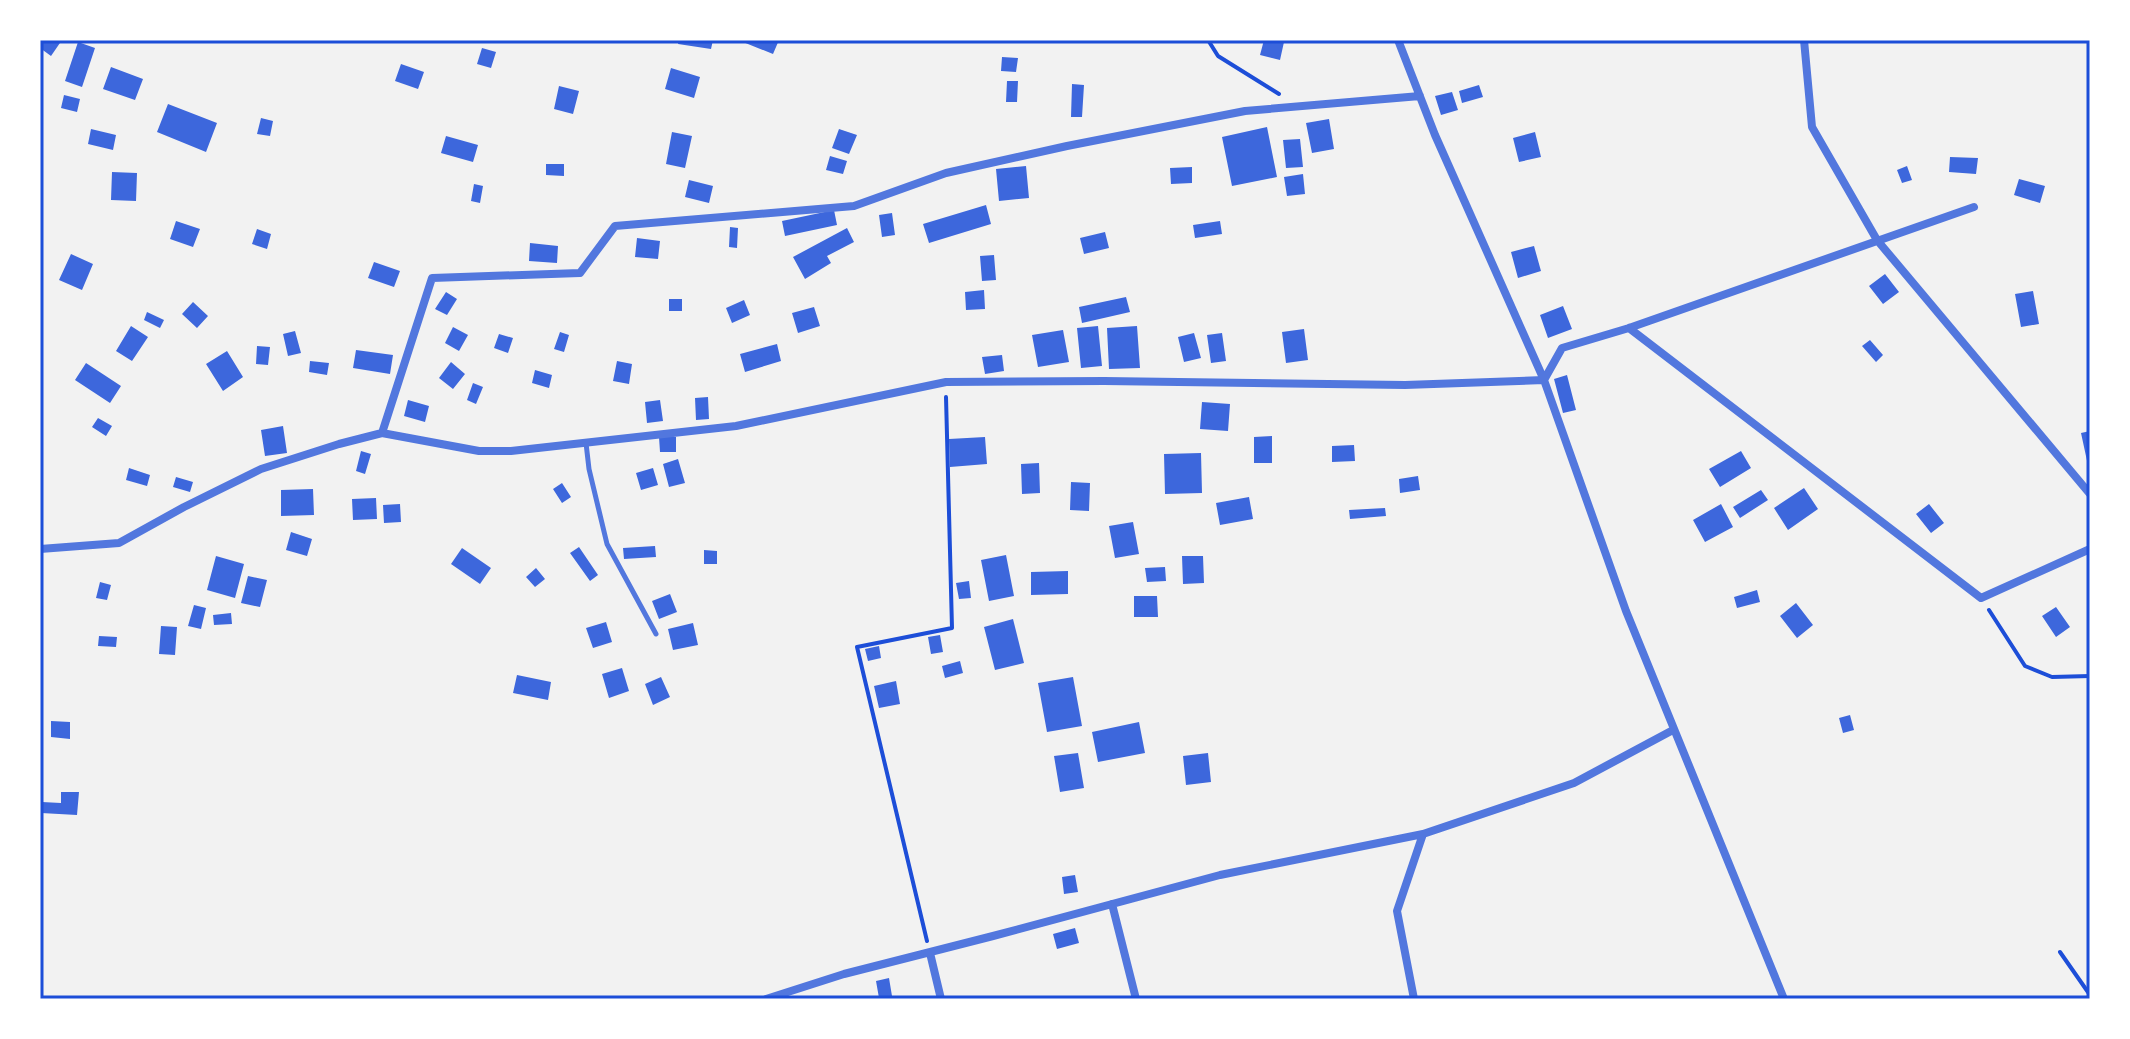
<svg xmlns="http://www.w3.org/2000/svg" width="2130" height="1039" viewBox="0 0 2130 1039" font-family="Manrope,sans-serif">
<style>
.building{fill:#3d67dc}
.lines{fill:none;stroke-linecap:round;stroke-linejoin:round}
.path{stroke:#1d4ed8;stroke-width:4}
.service{stroke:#5277de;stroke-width:5}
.minor{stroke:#5277de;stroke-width:8}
.neatline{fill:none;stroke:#1d4ed8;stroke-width:3}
</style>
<rect width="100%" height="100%" fill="#f2f2f2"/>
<path class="building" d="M45 40H62L51 56 40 48Z
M679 40H713L711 49 678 44Z
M738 40H779L773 54Z
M1264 40 1284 42 1280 60 1260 55Z
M78 42 95 48 82 87 65 81Z
M482 48 496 52 491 68 477 64Z
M1002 57 1018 58 1016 72 1001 71Z
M401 64 424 72 418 89 395 81Z
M111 67 143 79 135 100 103 89Z
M671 68 700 77 694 98 665 89Z
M1007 81H1018L1017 102H1006Z
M1072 84 1084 85 1082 117H1071Z
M1479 85 1483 97 1462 103 1459 91Z
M559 86 579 91 573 114 554 109Z
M1452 92 1458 110 1441 115 1435 96Z
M64 95 80 99 77 112 61 108Z
M168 104 217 123 206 152 157 132Z
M261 118 273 121 270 136 257 134Z
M1329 119 1334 149 1312 153 1306 123Z
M1267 127 1277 177 1232 186 1222 137Z
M91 129 116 135 113 150 88 144Z
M839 129 857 135 849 154 832 148Z
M672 132 692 136 685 168 666 164Z
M1535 132 1541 157 1519 162 1513 138Z
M446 136 478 145 473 162 441 153Z
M1300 139 1303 167 1286 168 1283 140Z
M830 156 847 161 843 174 826 170Z
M1950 157 1978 158 1976 174 1949 172Z
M546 164H564V176L546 175Z
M1026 166 1029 198 999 201 996 169Z
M1907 166 1912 180 1902 183 1897 170Z
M1192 167V183L1171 184 1170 168Z
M112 172 137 173 136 201 111 200Z
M1303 174 1305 194 1287 196 1284 177Z
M2019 179 2045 186 2040 203 2014 195Z
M689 180 713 186 709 203 685 197Z
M474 184 483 186 480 203 471 201Z
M986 205 991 224 929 243 923 224Z
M834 210 837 225 785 236 782 221Z
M892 213 895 235 882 237 879 215Z
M176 221 200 229 193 247 170 239Z
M1220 221 1222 234 1195 238 1193 225Z
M730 227 738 228 737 248 729 247Z
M847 228 854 242 827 256 831 263 805 279 793 257Z
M257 229 271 234 267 249 252 244Z
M1105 232 1109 248 1084 254 1080 238Z
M637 238 660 241 658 259 635 257Z
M530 243 558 246 557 263 529 261Z
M1534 246 1541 271 1518 278 1511 252Z
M71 254 93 264 82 290 59 280Z
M994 255 996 280 982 281 980 256Z
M374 262 400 271 394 287 368 278Z
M1885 274 1899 292 1883 304 1869 286Z
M984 290 985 309 966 310 965 292Z
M2033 291 2039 324 2021 327 2015 294Z
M446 292 457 299 447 315 435 309Z
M1126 297 1130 312 1082 323 1079 307Z
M669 299H682V311H669Z
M744 300 750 315 732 323 726 308Z
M193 302 208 316 197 328 182 314Z
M1563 306 1572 329 1548 338 1540 315Z
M814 307 820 326 798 333 792 313Z
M147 312 164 320 160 328 144 320Z
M131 326 148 337 132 361 116 351Z
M1098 326 1102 366 1081 368 1077 328Z
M1137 326 1140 368 1109 369 1107 328Z
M453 327 468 335 459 351 445 343Z
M1304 329 1308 360 1286 363 1282 332Z
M1063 330 1069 362 1038 367 1032 335Z
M295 331 301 353 288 356 283 334Z
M560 332 569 335 564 352 554 349Z
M1194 333 1201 358 1184 362 1178 337Z
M1222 333 1226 361 1211 363 1207 335Z
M499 334 513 338 508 353 494 348Z
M1870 340 1883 355 1876 362 1862 346Z
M777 344 781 361 745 372 740 354Z
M257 346 270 347 268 365 256 364Z
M356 350 393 355 390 374 353 368Z
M227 351 243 377 223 391 206 364Z
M1002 355 1004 371 985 374 982 357Z
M310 361 329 363 327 375 309 372Z
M617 361 632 364 629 384 613 381Z
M451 362 465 374 453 389 439 378Z
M86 363 121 386 110 403 75 380Z
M535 370 552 375 549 388 532 383Z
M1567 375 1576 410 1563 413 1554 379Z
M473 383 483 387 476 404 467 400Z
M708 397 709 419 696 420 695 398Z
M408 400 429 406 425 422 404 416Z
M660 400 663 421 647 423 645 402Z
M1202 402 1230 404 1228 431 1200 429Z
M98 418 112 426 106 436 92 427Z
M283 426 287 453 265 456 261 430Z
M2090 431V469L2089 470 2081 433Z
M1272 436V463H1254V437Z
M659 437H676V452H660Z
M985 437 987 464 950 467 949 439Z
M1354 445 1355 461 1332 462V446Z
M361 451 371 454 365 474 356 471Z
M1741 451 1751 468 1720 487 1709 469Z
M1201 453 1202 493 1165 494 1164 454Z
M678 459 685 483 669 487 663 464Z
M1039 463 1040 493 1022 494 1021 464Z
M129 468 150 475 147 486 126 480Z
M653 468 658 485 641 490 636 473Z
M1418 476 1420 490 1400 493 1399 479Z
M176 477 193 482 190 492 173 487Z
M1071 482 1090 483 1089 511 1070 510Z
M562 483 571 497 562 503 553 489Z
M1804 488 1818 509 1788 530 1774 508Z
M313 489 314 515 281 516V490Z
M1761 490 1768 500 1740 518 1733 507Z
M1249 497 1253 519 1220 525 1216 503Z
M376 498 377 519 353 520 352 499Z
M400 504 401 522 384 523 383 505Z
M1721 504 1733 527 1705 542 1693 520Z
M1929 504 1944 523 1931 533 1916 514Z
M1385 508 1386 516 1350 519 1349 510Z
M1133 522 1139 554 1115 558 1109 526Z
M291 532 312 539 307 556 286 550Z
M655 546 656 557 624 559 623 548Z
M579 547 598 575 590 581 570 553Z
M462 548 491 568 480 584 451 564Z
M704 550 717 551V564H704Z
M1006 555 1014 596 989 601 981 560Z
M216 556 244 564 235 598 207 590Z
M1182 556H1203L1204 583 1183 584Z
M1165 567 1166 581 1147 582 1145 568Z
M536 568 545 579 535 587 526 577Z
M1068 571V594L1031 595V572Z
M248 576 267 580 260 607 241 603Z
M969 581 971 598 959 599 956 583Z
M100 582 111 585 107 600 96 598Z
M1757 590 1760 602 1737 608 1734 597Z
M670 594 677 612 659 619 652 601Z
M1134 596H1157L1158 617H1134Z
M1796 603 1813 625 1797 638 1780 616Z
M194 605 206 608 201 629 188 626Z
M2056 607 2070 627 2056 637 2042 616Z
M231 613 232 624 214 625 213 615Z
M1013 619 1024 663 995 670 984 627Z
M606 622 612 642 593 648 586 628Z
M693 623 698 645 673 650 668 629Z
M161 626 177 627 175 655 159 654Z
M940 635 943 652 931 654 928 637Z
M99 636 117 637 116 647 98 646Z
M879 646 881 658 868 661 865 649Z
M960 661 963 673 945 678 942 666Z
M622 668 629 691 609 698 602 674Z
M517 675 551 682 548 700 513 693Z
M661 677 670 697 653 705 645 684Z
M1073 677 1082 726 1047 732 1038 683Z
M896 681 900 704 879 708 874 686Z
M1850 715 1854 730 1843 733 1839 718Z
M51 721 70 722V739L51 737Z
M1139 722 1145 753 1098 762 1092 732Z
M1078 753 1084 788 1060 792 1054 756Z
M1208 753 1211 782 1186 785 1183 756Z
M61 792H79L77 815 41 813 42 802 61 803Z
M1075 875 1078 892 1064 894 1062 877Z
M1075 928 1079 943 1057 949 1053 934Z
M889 978 892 996 879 998 876 981Z"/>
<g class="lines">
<path class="path" d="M1208 40 1218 56 1279 94
M1989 610 2025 666 2052 677 2090 676
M927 941 857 647 952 628 946 397
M2060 952 2090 995"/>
<path class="service" d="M586 443 589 469 607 544 656 634"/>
<path class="minor" d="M1398 40 1435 135 1544 380 1626 611 1784 999
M1804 40 1812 127 1877 240 2090 494
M1629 328 1981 598 2090 549
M382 433 432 278 580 273 615 226 854 206 946 173 1067 146 1245 111 1420 96
M40 549 119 543 184 507 261 469 339 444 382 433 479 451H511L736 426 946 382 1104 381 1405 385 1544 380 1562 348 1629 328 1974 207
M1112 904 1136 999
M930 953 941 999
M766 999 844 974 993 936 1220 875 1423 834 1574 783 1673 730
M1414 999 1397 911 1423 834"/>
</g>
<rect width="2130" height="1039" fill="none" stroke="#ffffff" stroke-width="84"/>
<rect x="42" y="42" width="2046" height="955" class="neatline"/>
</svg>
